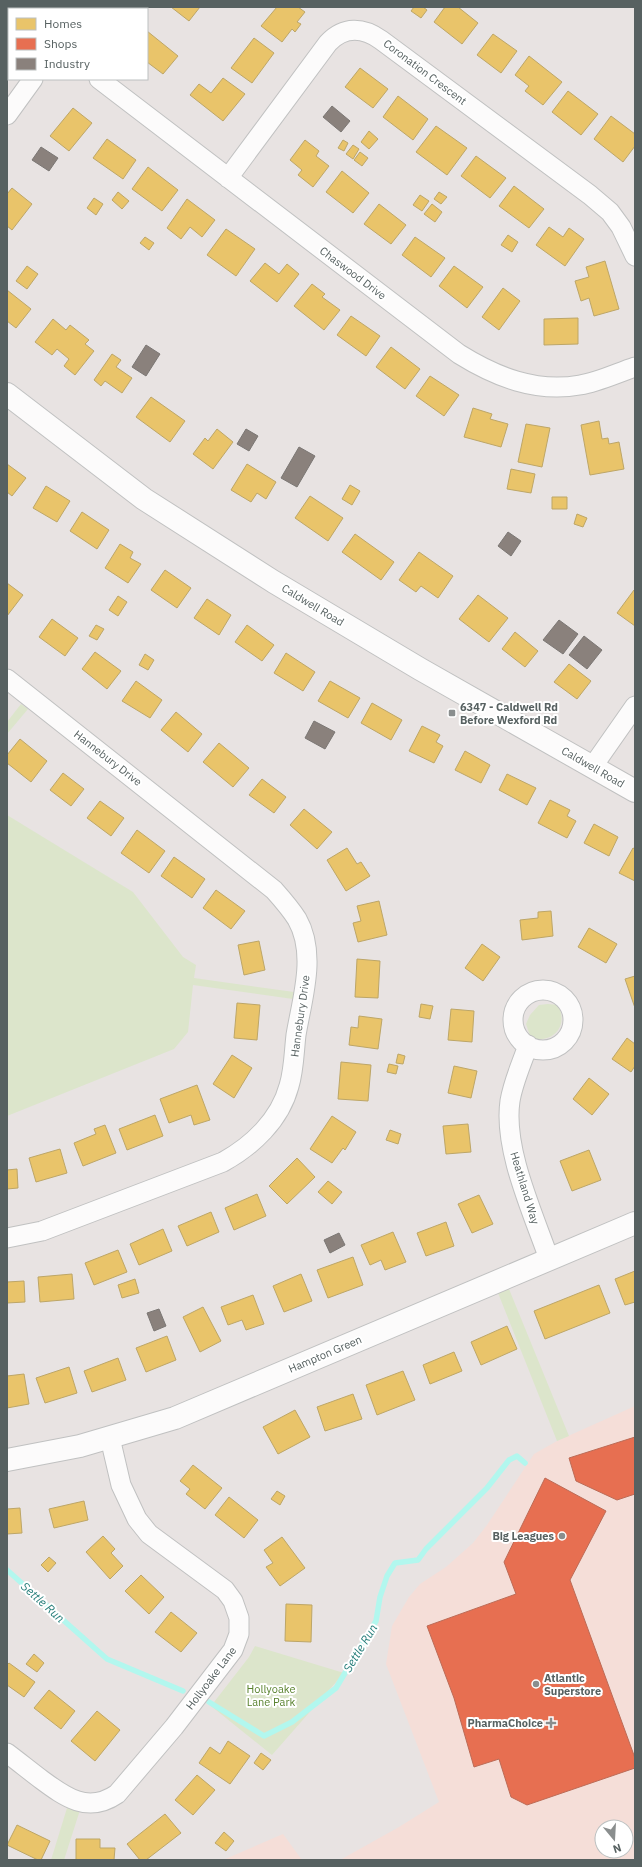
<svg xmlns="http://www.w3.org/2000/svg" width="642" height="1867" viewBox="0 0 642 1867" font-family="'IBM Plex Sans',sans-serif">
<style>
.commercial{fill:#f5ded8;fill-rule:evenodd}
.green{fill:#dce5cb}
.homes{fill:#e9c46a;stroke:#bda667}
.shops{fill:#e76f51;stroke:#bc6b56}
.industry{fill:#8a817c;stroke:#7b7774}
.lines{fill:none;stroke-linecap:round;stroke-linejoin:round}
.stream{stroke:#b2f7ee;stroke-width:5.5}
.minor-casing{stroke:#c0c1c1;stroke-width:21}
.tertiary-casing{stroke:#c0c1c1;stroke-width:24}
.minor{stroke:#fcfbfb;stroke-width:19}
.tertiary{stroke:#fcfbfb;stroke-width:22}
.poi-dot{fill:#8a8e8e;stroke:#fff;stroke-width:1.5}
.labels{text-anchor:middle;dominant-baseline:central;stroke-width:4;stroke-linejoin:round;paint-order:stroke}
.street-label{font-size:11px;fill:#576161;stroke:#fff}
.poi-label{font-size:11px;font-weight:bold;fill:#576161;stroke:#fff;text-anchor:start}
.park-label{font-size:11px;fill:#59822e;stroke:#fff}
.water-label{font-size:12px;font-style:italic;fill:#287f7b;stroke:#fff}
</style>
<rect width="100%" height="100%" fill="#e8e3e2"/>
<path class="commercial" d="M635 1406V1860H340L399 1827 439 1802 386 1664 392 1626 409 1597 420 1584 446 1567 473 1543 487 1525 534 1454 557 1441ZM602 1827H626V1851H602Z
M283 1834 302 1860H223Z"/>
<path class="green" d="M21 704 28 709 7 734V722Z
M7 815 133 892 183 957 196 965 194 978 294 992 293 999 193 985 188 1032 174 1049 7 1116Z
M548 1004 558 1005C565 1018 562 1033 547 1038 542 1040 535 1039 531 1039L526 1024 530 1015 539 1005Z
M509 1289 569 1436 557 1441 498 1293Z
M255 1646 344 1673 272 1755 211 1706 249 1657Z
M67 1808 80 1810 64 1860H51Z"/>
<path class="homes" d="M171 7H200L189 21Z
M277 7H298L305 12 297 22 301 24 295 32 292 29 282 42 261 26Z
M414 7H423L427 10 421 18 411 11Z
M445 7H458L478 23 462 44 434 22Z
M147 31 178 56 163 74 147 62Z
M493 34 517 51 501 73 477 55Z
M254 38 274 53 252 83 231 68Z
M529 56 562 82 543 105 525 91 529 86 515 75Z
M360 68 388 89 373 108 345 87Z
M223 78 245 94 223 121 190 95 199 84 211 93Z
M568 91 598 114 581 135 552 112Z
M398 96 428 119 413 140 383 117Z
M73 108 92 123 69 151 50 136Z
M611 116 635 134V146L623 162 594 139Z
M436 126 467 148 447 175 416 152Z
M369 131 378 139 369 149 361 142Z
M107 139 136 160 123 179 93 158Z
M305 140 319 151 316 156 329 166 313 187 298 175 302 170 290 160Z
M343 140 348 143 344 151 338 148Z
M353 145 359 149 353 159 346 154Z
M360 152 368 158 362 166 354 160Z
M476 156 506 178 490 198 461 176Z
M148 167 178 190 162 211 132 189Z
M342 171 369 193 353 213 326 192Z
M514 186 544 209 529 228 499 206Z
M12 188 32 204 12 230 7 226V194Z
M118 192 129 201 122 209 112 200Z
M439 192 447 197 441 204 434 199Z
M420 195 429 201 422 211 413 205Z
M94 198 103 204 96 215 87 208Z
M187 199 215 220 202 237 190 227 181 239 167 228Z
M379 204 406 225 391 244 364 224Z
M432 204 442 212 435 222 424 214Z
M549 227 563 237 569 228 584 239 565 266 536 245Z
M226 229 255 249 236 276 207 255Z
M508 235 518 242 512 252 501 245Z
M145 237 154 243 149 250 140 243Z
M415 237 445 258 431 277 402 255Z
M605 261 619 309 594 316 589 298 581 301 575 281 589 277 586 267Z
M265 263 279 274 287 264 299 274 277 302 250 281Z
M27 266 38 274 27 289 16 281Z
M454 266 483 287 467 308 439 286Z
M312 284 325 294 322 297 340 310 324 330 294 306Z
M503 288 520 301 499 330 482 317Z
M7 290 31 309 16 328 7 321Z
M351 316 380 336 366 356 337 335Z
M578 318V344L544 345V319Z
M53 319 66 330 70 325 89 340 85 344 94 351 75 375 64 366 69 359 57 349 52 355 35 342Z
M391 347 420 369 405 389 376 367Z
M112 354 121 360 116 367 132 378 122 393 105 381 101 386 94 380Z
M430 376 459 395 444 416 416 396Z
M151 397 185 421 170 442 136 417Z
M473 408 492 414 490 419 508 424 501 447 464 437Z
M599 421 602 439 608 438 609 444 619 442 624 469 590 475 581 425Z
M526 424 550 428 542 467 518 462Z
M217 429 233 442 213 469 193 454 205 438 208 441Z
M7 464 26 478 12 496 7 492Z
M247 464 276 482 266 499 257 493 251 502 231 490Z
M511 469 535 474 531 493 507 489Z
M350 485 360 491 352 505 342 499Z
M46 486 70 501 57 522 33 508Z
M310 496 343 518 328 541 295 518Z
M552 497H567V509H552Z
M82 512 109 530 97 549 70 531Z
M577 514 587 518 583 527 574 524Z
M355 534 394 562 381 580 342 552Z
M120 544 133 552 130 558 141 564 128 583 105 568Z
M419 552 453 576 438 598 421 586 416 592 399 580Z
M165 570 191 588 177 608 151 590Z
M7 583 23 595 7 616Z
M634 590H635V626L617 613Z
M478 595 508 618 489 642 459 619Z
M118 596 127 602 118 616 109 610Z
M207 599 231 615 219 635 194 618Z
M52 619 78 638 65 656 39 637Z
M96 625 104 629 97 640 89 636Z
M247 625 274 645 262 661 235 642Z
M515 632 538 651 525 667 502 649Z
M95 652 121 671 107 689 82 669Z
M286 653 315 672 303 691 274 673Z
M145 654 154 660 148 670 139 665Z
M569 664 591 681 577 699 554 682Z
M136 681 162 700 150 718 122 701Z
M330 681 360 698 348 718 318 701Z
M372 703 402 720 391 740 361 723Z
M176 712 202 734 188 752 161 730Z
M422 726 440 735 436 742 443 746 434 763 409 751Z
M20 739 47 761 31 782 7 763V755Z
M219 743 249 768 233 787 203 762Z
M465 751 490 765 481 783 455 770Z
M63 773 84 789 71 806 50 790Z
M507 774 536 788 527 805 499 790Z
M262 779 286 797 274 813 249 795Z
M550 800 570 810 567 816 576 821 567 838 538 823Z
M100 801 124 818 111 836 87 818Z
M304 809 332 832 317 849 290 825Z
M594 824 618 837 609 856 584 843Z
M137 830 165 851 149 873 121 853Z
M347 848 357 864 361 862 370 876 346 891 327 860Z
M633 848 635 849V881L619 873Z
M174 857 205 879 192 898 161 876Z
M216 890 245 911 231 929 203 908Z
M379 901 387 935 358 942 353 923 361 921 357 906Z
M551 911 553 936 522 940 520 920 538 918V912Z
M589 928 617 944 606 963 578 947Z
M259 941 265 970 244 975 238 945Z
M482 944 500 957 483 981 465 968Z
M357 959 380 961 378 998 355 997Z
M635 976V1008L625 979Z
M237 1003 260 1005 257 1040 234 1038Z
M421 1004 433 1006 430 1019 419 1017Z
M451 1009 474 1011 472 1042 448 1040Z
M359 1016 382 1019 378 1049 349 1045 351 1027 358 1028Z
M627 1038 635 1044V1066L631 1072 612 1059Z
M398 1054 405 1056 403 1064 396 1063Z
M232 1055 252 1068 234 1098 213 1084Z
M341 1062 371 1065 368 1101 338 1099Z
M389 1064 398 1066 396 1074 387 1072Z
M454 1066 477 1071 471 1098 448 1093Z
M589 1078 609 1094 592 1115 573 1099Z
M197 1085 210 1120 194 1125 191 1115 169 1123 160 1099Z
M155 1115 163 1136 127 1150 119 1129Z
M332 1116 356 1132 345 1150 343 1148 332 1163 310 1149Z
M468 1124 471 1152 446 1154 443 1126Z
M105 1125 116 1153 83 1166 74 1143 96 1134 94 1129Z
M390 1130 401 1134 398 1144 386 1140Z
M60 1149 67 1173 36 1182 29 1158Z
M589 1150 601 1180 572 1191 560 1161Z
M297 1158 315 1177 287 1204 269 1186Z
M17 1169 18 1188 7 1189V1170Z
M328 1181 342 1192 332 1204 318 1192Z
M257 1194 266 1216 234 1230 225 1208Z
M479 1195 493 1224 472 1233 458 1204Z
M211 1212 219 1232 187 1246 178 1226Z
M446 1222 454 1246 426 1256 417 1233Z
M163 1229 172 1251 139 1265 130 1244Z
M393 1232 406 1262 385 1270 381 1260 370 1265 361 1245Z
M118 1250 127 1272 94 1285 85 1263Z
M353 1257 363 1285 328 1298 317 1270Z
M635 1271V1302L625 1305 615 1279Z
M72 1274 74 1299 40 1302 38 1277Z
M301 1274 312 1301 284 1312 273 1286Z
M135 1279 139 1293 122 1298 118 1285Z
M24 1281 25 1302 7 1303V1282Z
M599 1285 610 1313 545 1339 534 1311Z
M253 1295 264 1324 246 1330 242 1320 228 1325 221 1307Z
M203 1307 221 1341 200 1352 183 1317Z
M507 1326 517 1349 481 1365 471 1342Z
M167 1336 176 1360 146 1372 136 1348Z
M454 1352 462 1371 430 1384 423 1365Z
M118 1358 126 1380 92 1392 84 1371Z
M69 1367 77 1393 45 1403 36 1378Z
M403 1371 415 1400 377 1415 366 1385Z
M24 1374 29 1404 7 1408V1376Z
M353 1394 362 1419 325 1431 317 1407Z
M295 1410 310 1437 278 1454 263 1427Z
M193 1465 222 1488 205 1509 186 1494 190 1489 180 1481Z
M277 1491 285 1496 280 1505 271 1499Z
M229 1497 258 1520 244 1538 215 1515Z
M84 1501 88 1520 54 1528 49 1509Z
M20 1508 22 1533 7 1534V1509Z
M103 1536 115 1549 111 1553 123 1566 110 1579 86 1552Z
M282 1537 305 1568 280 1586 266 1567 273 1563 264 1550Z
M49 1557 56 1563 48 1572 41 1565Z
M141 1575 164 1597 149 1614 125 1591Z
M286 1604 312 1605 311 1642 285 1641Z
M171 1612 197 1633 181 1652 155 1632Z
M34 1654 44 1663 37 1672 26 1664Z
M9 1663 35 1682 24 1697 7 1685V1665Z
M49 1690 75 1711 61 1729 34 1708Z
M97 1711 120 1730 95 1761 71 1741Z
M228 1741 250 1756 230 1784 199 1763 210 1747 220 1754Z
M261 1753 271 1760 263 1770 254 1763Z
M197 1775 215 1790 193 1815 175 1800Z
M165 1814 181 1833 146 1860H140L127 1844Z
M17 1825 50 1841 41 1860H38L7 1845Z
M224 1832 234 1841 226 1851 215 1843Z
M76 1839H100V1848H115L114 1860H76Z"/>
<path class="shops" d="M635 1437V1494L617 1500 576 1481 569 1458Z
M545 1478 606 1511 570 1580 635 1758V1768L527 1805 511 1797 499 1759 474 1767 454 1698 427 1626 516 1594 504 1562Z"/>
<path class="industry" d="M332 106 350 121 341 132 323 117Z
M41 147 58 158 49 171 32 160Z
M146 345 160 354 146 376 132 367Z
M246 429 258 436 249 451 237 444Z
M299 447 315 456 297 487 281 478Z
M508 532 521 541 511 556 498 546Z
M559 620 578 634 563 654 543 640Z
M584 636 602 650 587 669 569 655Z
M314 721 335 732 325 749 305 738Z
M339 1233 345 1245 330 1253 324 1240Z
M159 1309 166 1326 154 1331 147 1313Z"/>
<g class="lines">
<path class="stream" d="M7 1570 107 1659 183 1691
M209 1702 264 1736 292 1722 336 1688 376 1621 380 1597 387 1576 395 1563 418 1560 426 1549 487 1488 509 1460 517 1456 525 1463"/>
<g class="minor-casing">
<path id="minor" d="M7 7 10 9
M85 9 87 7
M99 79 459 354C496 377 536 393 580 385 598 382 617 373 635 367
M7 115 33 79
M228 178 328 43C344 26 363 27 381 40L590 195 610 212 621 227 635 256
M7 679 274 890C282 899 290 908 297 919 317 954 302 999 296 1035 294 1052 294 1070 289 1086 280 1120 252 1146 223 1162L42 1231 7 1238
M593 766 635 706
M513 1020a30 30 0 1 1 60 0a30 30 0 1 1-60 0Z
M528 1045C522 1063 513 1082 510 1101 503 1149 533 1213 549 1259
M7 1753C19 1762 30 1771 42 1780 65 1797 88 1814 117 1794L174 1727 233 1650 239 1634V1618L233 1601 225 1590 149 1534 137 1519 121 1485 110 1438"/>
</g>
<g class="tertiary-casing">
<path id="tertiary" d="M7 394 144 499 274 582 420 669 635 791
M7 1460 80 1446 175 1418 635 1223"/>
</g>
<use href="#minor" class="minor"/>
<use href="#tertiary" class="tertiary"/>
</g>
<g class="poi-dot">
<rect x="448" y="709" width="8" height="8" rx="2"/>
<circle cx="562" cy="1536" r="4"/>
<circle cx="536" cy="1684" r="4"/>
<path d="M549 1717h4v4h4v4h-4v4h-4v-4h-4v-4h4z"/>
</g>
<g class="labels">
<g class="street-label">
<text transform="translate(425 72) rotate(37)">Coronation Crescent</text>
<text transform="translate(353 273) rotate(37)">Chaswood Drive</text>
<text transform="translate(313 605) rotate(31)">Caldwell Road</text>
<text transform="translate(108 758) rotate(38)">Hannebury Drive</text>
<text transform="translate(593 767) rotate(30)">Caldwell Road</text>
<text transform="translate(300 1016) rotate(-82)">Hannebury Drive</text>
<text transform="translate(525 1188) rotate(73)">Heathland Way</text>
<text transform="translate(325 1354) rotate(-23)">Hampton Green</text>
<text transform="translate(211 1678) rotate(-53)">Hollyoake Lane</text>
</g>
<g class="poi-label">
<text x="460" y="707">6347 - Caldwell Rd<tspan x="460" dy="13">Before Wexford Rd</tspan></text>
<text x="554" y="1536" text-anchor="end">Big Leagues</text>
<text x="544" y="1678">Atlantic<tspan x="544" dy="13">Superstore</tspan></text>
<text x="543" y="1723" text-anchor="end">PharmaChoice</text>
</g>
<g class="park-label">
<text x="271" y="1689">Hollyoake<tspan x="271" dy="13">Lane Park</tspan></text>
</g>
<g class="water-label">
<text transform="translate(43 1602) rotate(42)">Settle Run</text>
<text transform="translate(360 1648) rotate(-59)">Settle Run</text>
</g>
</g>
<rect width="642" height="1867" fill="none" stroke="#576161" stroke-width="16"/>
<rect x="8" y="8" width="140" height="72" fill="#ffffff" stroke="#bcc0c0"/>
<rect x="16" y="18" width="20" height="12" fill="#e9c46a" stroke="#bcc0c0"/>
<text x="44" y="28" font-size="12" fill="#576161">Homes</text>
<rect x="16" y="38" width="20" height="12" fill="#e76f51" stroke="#bcc0c0"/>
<text x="44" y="48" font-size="12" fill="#576161">Shops</text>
<rect x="16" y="58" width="20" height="12" fill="#8a817c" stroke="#bcc0c0"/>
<text x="44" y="68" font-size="12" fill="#576161">Industry</text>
<g transform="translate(614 1839) rotate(162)"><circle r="19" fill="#ffffff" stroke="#bcc0c0"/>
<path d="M0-3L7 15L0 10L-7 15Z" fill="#8a8e8e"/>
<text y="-6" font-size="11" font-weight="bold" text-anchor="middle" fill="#576161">N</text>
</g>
</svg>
